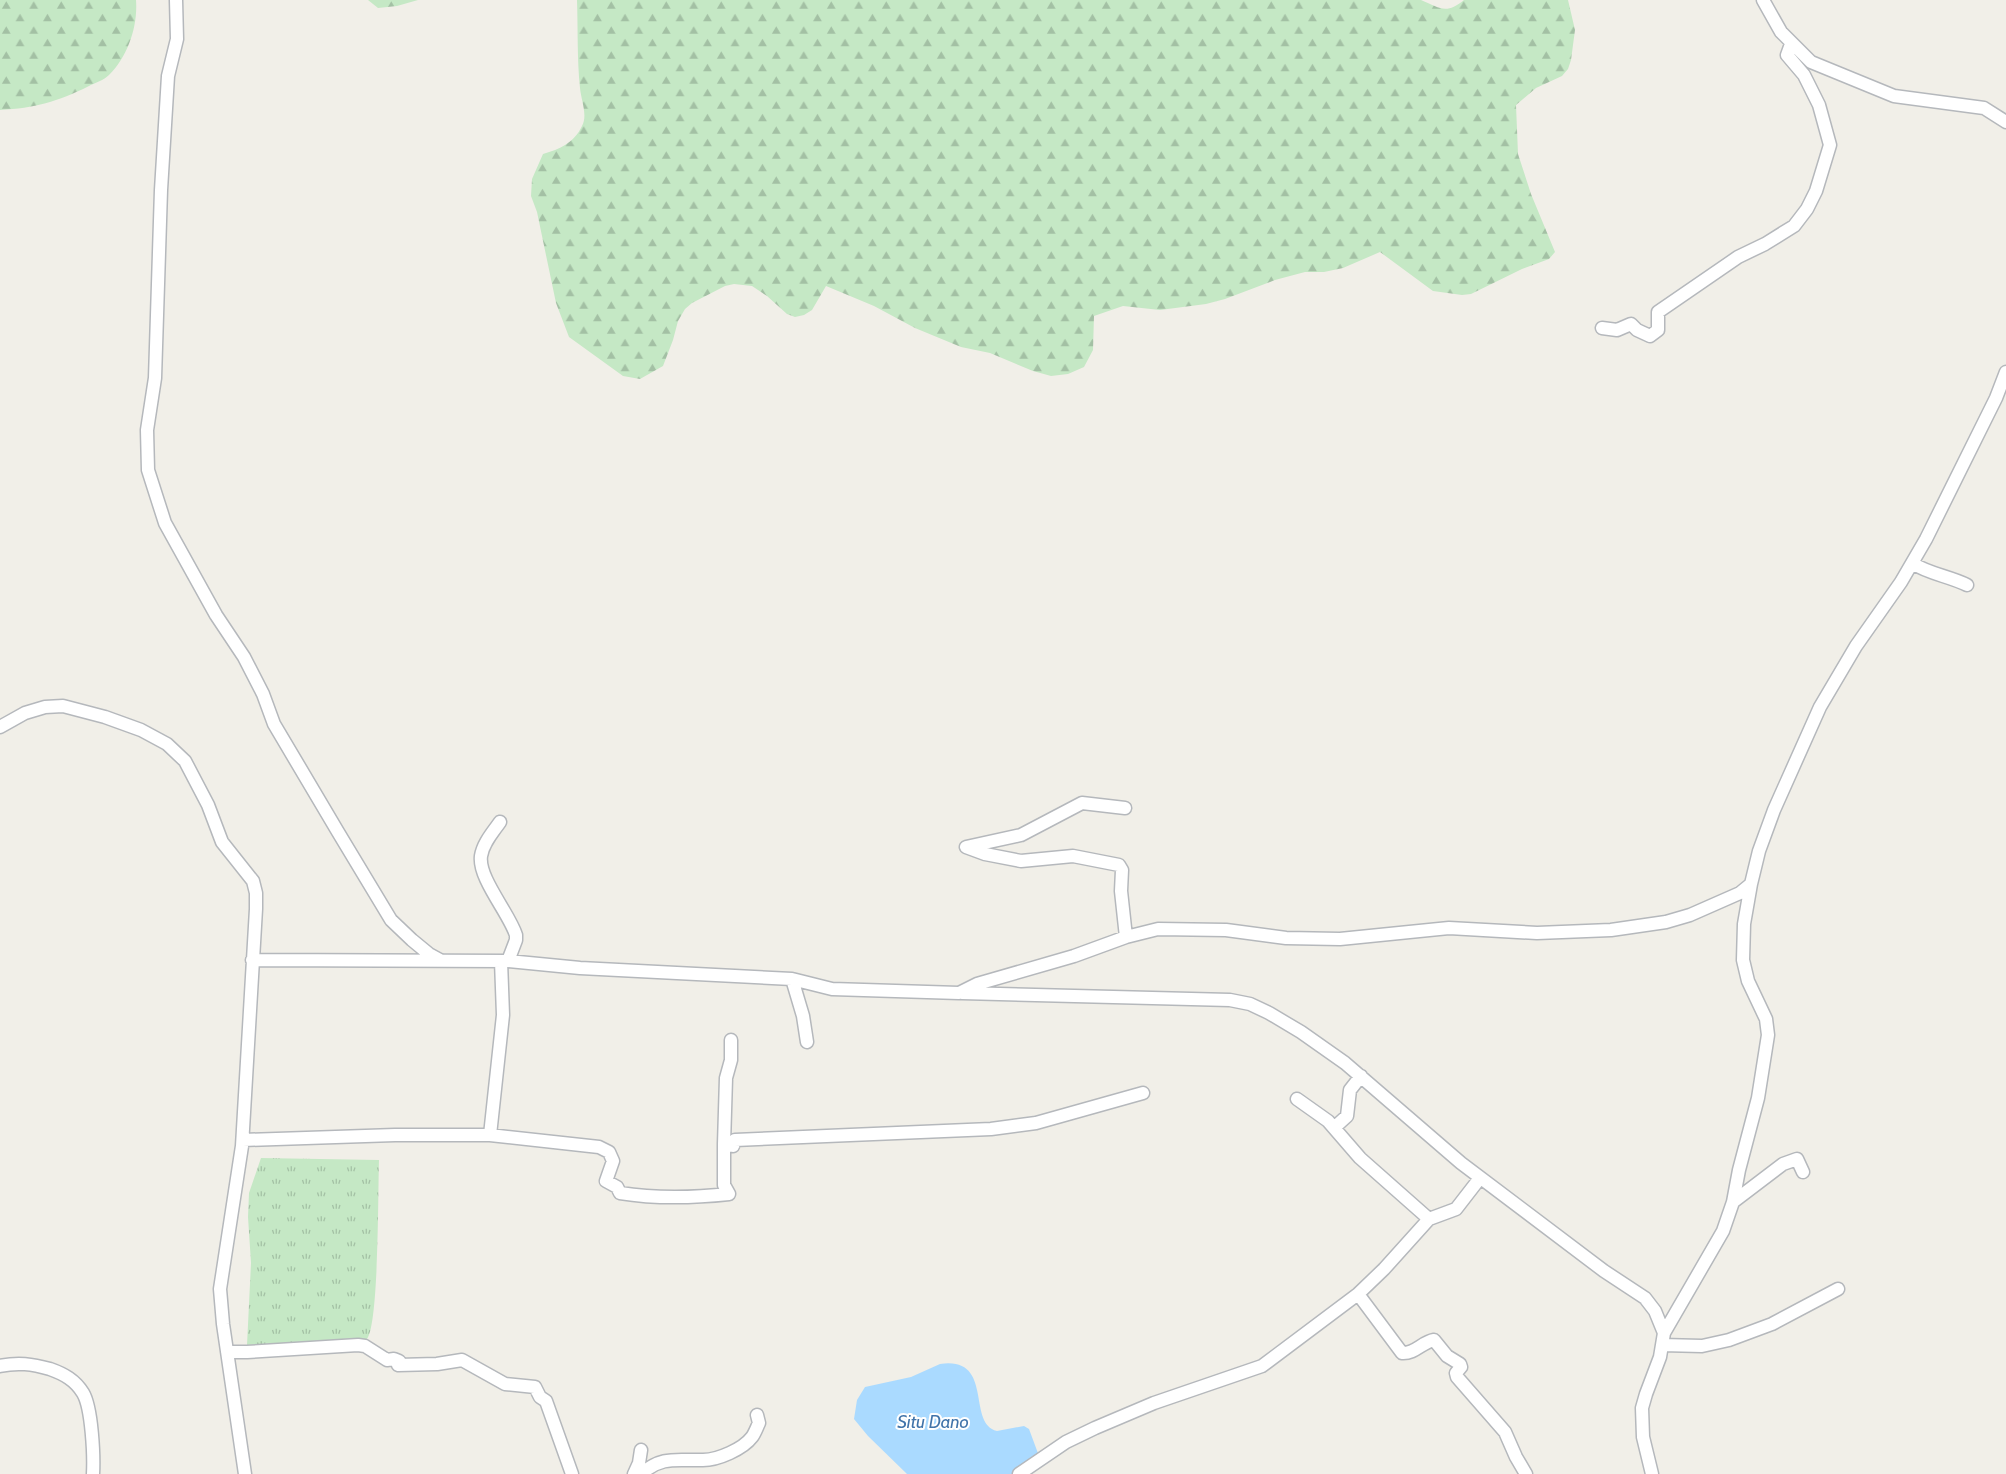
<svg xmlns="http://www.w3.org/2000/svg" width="2006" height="1474" viewBox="0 0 2006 1474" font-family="Cabin,sans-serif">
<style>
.grass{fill:url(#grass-tufts)}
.forest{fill:url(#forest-firs)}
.water{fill:#aadaff}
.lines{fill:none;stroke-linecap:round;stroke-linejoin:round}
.minor-casing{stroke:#b5b8bc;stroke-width:15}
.minor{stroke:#fff;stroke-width:12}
.labels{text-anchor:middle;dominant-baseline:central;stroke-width:4;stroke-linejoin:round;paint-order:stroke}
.water-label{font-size:18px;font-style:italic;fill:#4174aa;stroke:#fff}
</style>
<defs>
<pattern id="grass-tufts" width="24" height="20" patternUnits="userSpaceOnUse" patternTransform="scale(1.25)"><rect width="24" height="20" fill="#c5e8c5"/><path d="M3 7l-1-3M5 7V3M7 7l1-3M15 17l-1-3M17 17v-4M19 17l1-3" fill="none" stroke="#a3c0a4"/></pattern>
<pattern id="forest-firs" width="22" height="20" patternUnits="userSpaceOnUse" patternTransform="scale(1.25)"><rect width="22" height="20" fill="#c5e8c5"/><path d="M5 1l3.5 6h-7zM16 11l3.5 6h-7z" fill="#a3c0a4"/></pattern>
</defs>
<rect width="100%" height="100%" fill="#f1efe8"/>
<path class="grass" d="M261 1158 379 1160C378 1189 379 1324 367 1339L247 1345 251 1263 248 1217 249 1193Z"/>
<path class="forest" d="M0 0H136C138 26 128 56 109 75 104 80 95 83 89 86 57 102 35 108 0 110Z
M368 0H418L397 6 378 8Z
M577 0H1421C1440 8 1446 15 1464 0H1568L1575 30 1571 60 1568 69 1562 76 1536 88 1516 105 1518 154 1531 194 1555 252 1549 259 1522 269 1471 294 1462 295 1433 291 1380 252 1343 268 1324 272H1305L1275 280 1225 299 1206 304 1160 310 1123 306 1094 316 1093 350 1084 367 1068 374 1051 376 1033 371 990 353 961 347 915 328 874 306 826 286 812 310 804 315 795 317 787 314 767 296 752 286 734 284 725 286 692 303 685 309 678 321 673 340 663 366 640 379 623 376 569 337 556 303 537 212 531 196 532 179 543 154C560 149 574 143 582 126 588 115 581 100 580 88 577 59 578 29 577 0Z"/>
<path class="water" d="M940 1364C995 1356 966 1424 997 1431L1024 1426 1029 1429 1039 1456 1015 1474H907L868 1436 854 1419 857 1400 865 1387 911 1377Z"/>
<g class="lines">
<g class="minor-casing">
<path id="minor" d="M176 0 177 39 168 76 161 190 155 378 147 430 148 470 165 523 216 615 244 657 263 694 274 724 338 832 391 920 412 940 429 954 440 960
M1763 0 1781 32 1811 62 1894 96 1984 108 2006 122
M1602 328 1617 330 1631 324 1637 330 1650 336 1658 330V312L1738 257 1765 244 1794 226 1807 209 1816 191 1830 145 1819 105 1804 75 1787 55 1791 44 1789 40
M1912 563C1929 574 1949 576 1967 585
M0 727 25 713 45 707 63 706 105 717 141 730 167 744 185 761 208 805 222 842 253 881 256 893V909L242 1146 220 1289 223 1324 245 1474
M1125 808 1082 803 1021 835 966 847 985 854 1021 861 1073 856 1119 865 1122 870 1121 891 1126 937
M500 822C493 832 483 843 481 856 478 878 509 913 516 935V940L508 961
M252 960 508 961 580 968 792 979 832 989 959 993 977 984 1074 956 1126 937 1158 929 1226 930 1286 938 1340 939 1449 928 1537 933 1611 930 1666 922 1690 915 1740 893 1751 884 1759 851 1774 810 1820 707 1856 646 1901 582 1926 539 1996 398 2006 372
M792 979 803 1016 807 1042
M962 993 1230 1000 1250 1004 1269 1013 1301 1032 1345 1063 1461 1163 1604 1271 1645 1298 1655 1311 1664 1333 1660 1357 1646 1394 1642 1408 1643 1437 1652 1474
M1297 1099 1328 1121 1360 1158 1429 1219
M1335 1127 1347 1116 1350 1090 1361 1076
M490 1135 503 1015 501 961
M243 1140 395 1135H490L599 1147 609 1152 613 1161 606 1181 617 1187 620 1193C657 1199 692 1198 729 1194L724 1185V1144L733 1146 735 1140 991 1129 1036 1123 1143 1093
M724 1144 726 1078 731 1060V1040
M1733 1202 1783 1164 1797 1159 1803 1172
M1358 1294 1402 1353C1415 1354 1422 1342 1434 1340L1447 1356 1460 1364 1461 1367 1456 1373 1457 1377 1505 1432 1516 1457 1526 1474
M1664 1333 1723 1231 1733 1202 1739 1170 1758 1098 1768 1035 1766 1019 1748 981 1743 960 1744 924 1751 884
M1662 1345 1702 1346 1729 1340 1772 1324 1838 1289
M227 1352H247L358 1345 365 1346 387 1360 394 1359 399 1361 398 1365 437 1364 462 1360 505 1384 535 1387 540 1397 546 1401 572 1474
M0 1366C18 1362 32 1364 50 1369 64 1374 75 1380 83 1393 92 1408 94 1456 93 1474
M634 1474 639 1463 641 1450
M641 1474C663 1455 677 1461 703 1460 718 1460 743 1449 752 1437 755 1433 757 1427 759 1423L757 1415
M1019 1474 1066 1442 1095 1428 1154 1403 1262 1366 1358 1294 1384 1269 1429 1219 1456 1209 1480 1178"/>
</g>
<use href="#minor" class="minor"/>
</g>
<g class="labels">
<g class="water-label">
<text x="933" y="1422">Situ Dano</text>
</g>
</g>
</svg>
